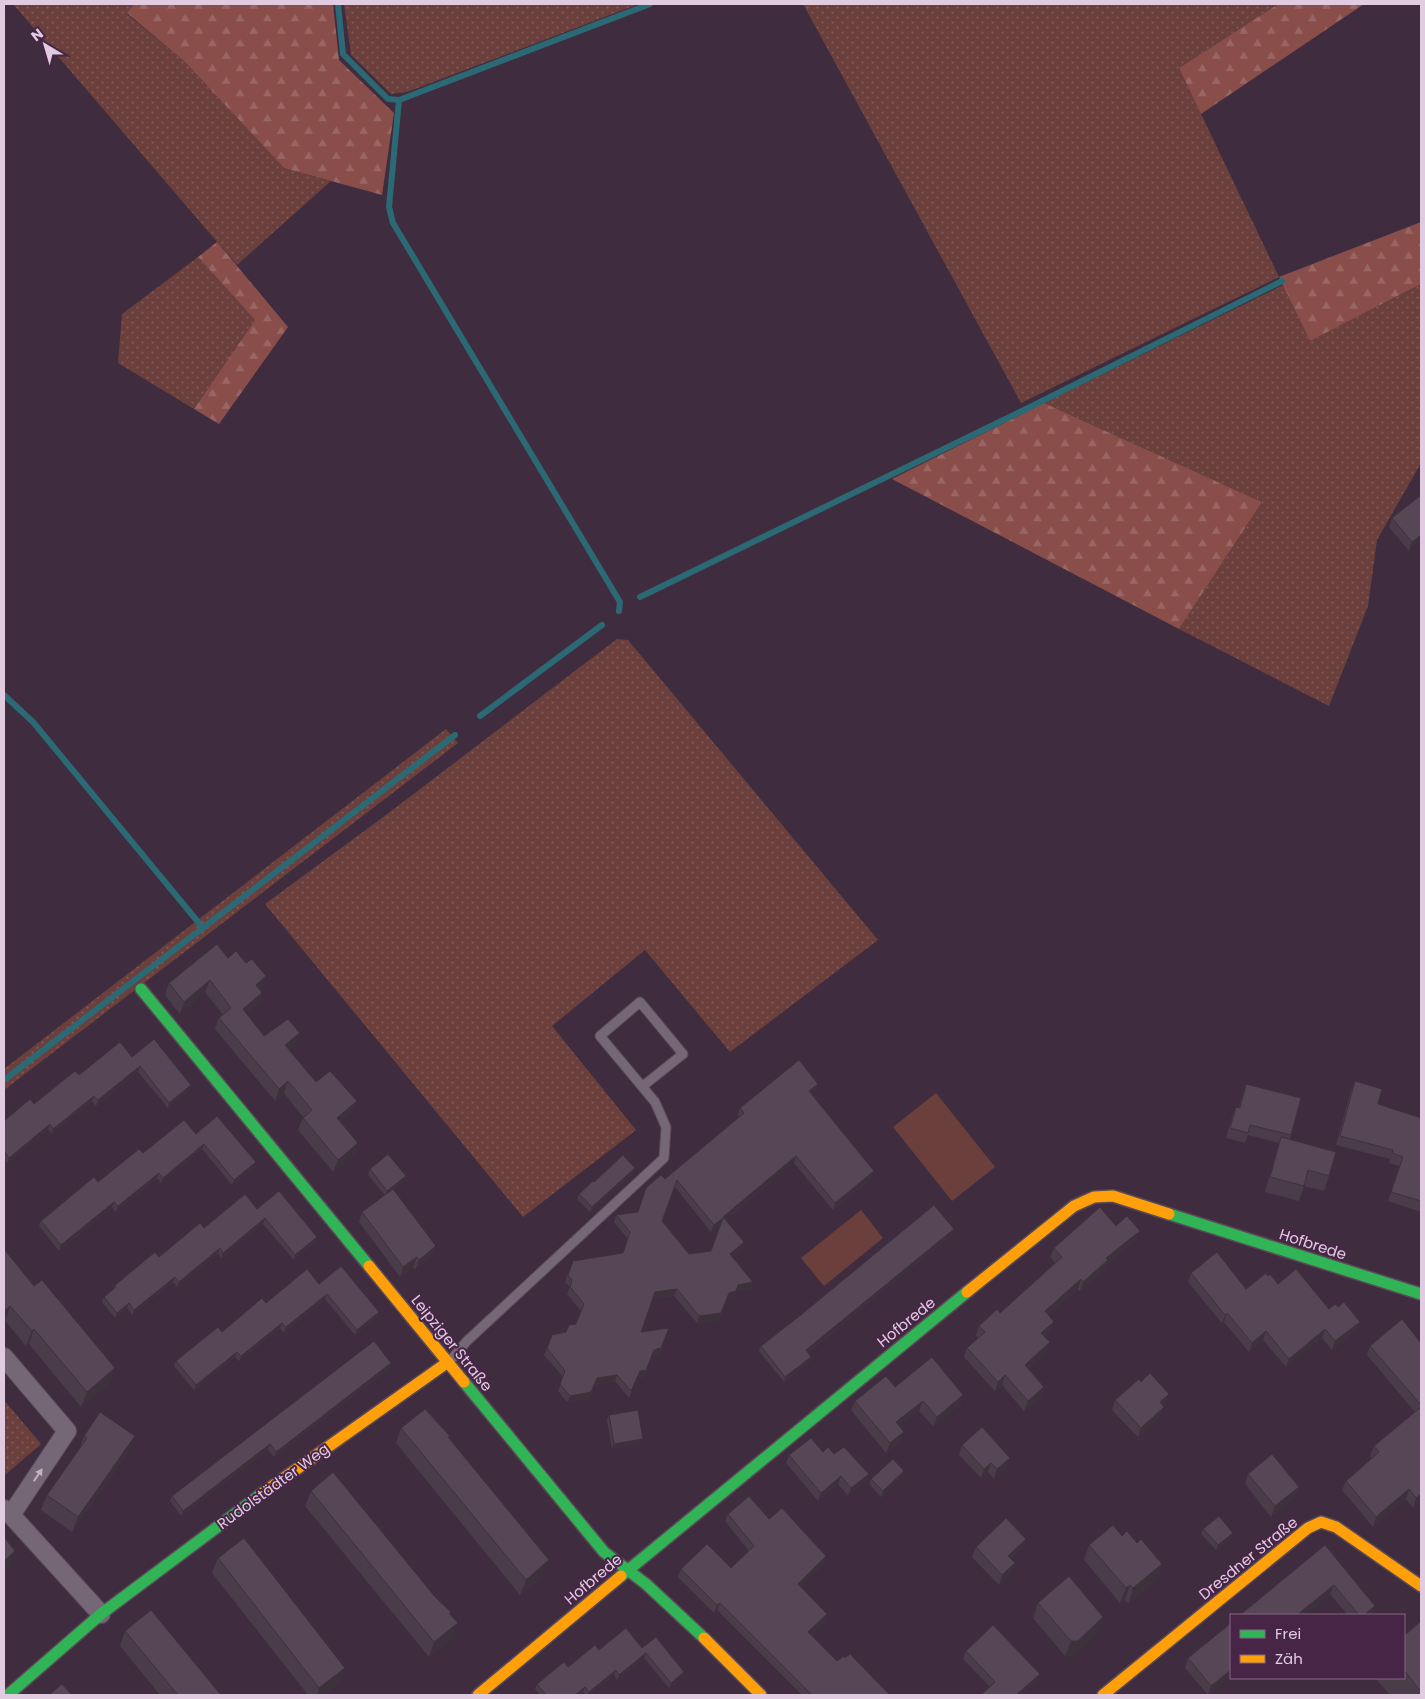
<svg xmlns="http://www.w3.org/2000/svg" width="1425" height="1699" viewBox="0 0 1425 1699" font-family="Poppins,sans-serif">
<style>
.green{fill:url(#green-dots)}
.forest{fill:url(#forest-firs)}
.pitch{fill:#6b3f3c}
.lines{fill:none;stroke-linecap:round;stroke-linejoin:round}
.stream{stroke:#2b6a75;stroke-width:6}
.lane-casing{stroke:#5a4959;stroke-width:11}
.street-casing{stroke:#5a4959;stroke-width:20}
.fast-casing{stroke:#5a4959;stroke-width:14}
.slow-casing{stroke:#5a4959;stroke-width:14}
.lane{stroke:#756775;stroke-width:9}
.street{stroke:#756775;stroke-width:18}
.fast{stroke:#30b455;stroke-width:11}
.slow{stroke:#ff9f0a;stroke-width:11}
.wall{fill:#4b3c4a;fill-rule:evenodd}
.shaded-wall{fill:#3d313c}
.building{fill:#574656;stroke:#3d313c;fill-rule:evenodd}
.oneway{fill:#c6b2c5}
.labels{text-anchor:middle;dominant-baseline:central;stroke-width:4;stroke-linejoin:round;paint-order:stroke}
.street-label{font-size:15px;fill:#e1cbe0;stroke:#472547}
</style>
<defs>
<pattern id="green-dots" width="8" height="8" patternUnits="userSpaceOnUse" patternTransform="scale(1.25)"><rect width="8" height="8" fill="#6b3f3c"/><path d="M2 2h.1M6 6h.1" fill="none" stroke="#805958" stroke-width="1.8" stroke-linecap="round"/></pattern>
<pattern id="forest-firs" width="22" height="20" patternUnits="userSpaceOnUse" patternTransform="scale(1.25)"><rect width="22" height="20" fill="#894e4a"/><path d="M5 1l3.5 6h-7zM16 11l3.5 6h-7z" fill="#996664"/></pattern>
</defs>
<rect width="100%" height="100%" fill="#3f2d3f"/>
<path class="green" d="M13 4H134L127 14 185 62 284 168 331 181 237 265Z
M344 4H639L407 92 391 94 351 55Z
M803 4H1278L1179 68 1279 277 1021 403Z
M198 257 255 320 194 409 118 363 122 314Z
M1421 284V463L1377 540 1368 606 1329 706 1179 629 1262 502 1044 403 1283 285 1310 341Z
M617 639 628 640 878 940 730 1052 645 950 552 1026 636 1130 523 1217 265 904 386 815Z
M446 729 458 743 4 1090V1069Z
M4 1400 41 1444 5 1475 4 1474Z"/>
<path class="forest" d="M134 4H333L339 60 394 113 382 195 284 168 185 62 127 13Z
M1278 4H1364L1201 114 1179 68Z
M1421 222V284L1310 341 1279 277Z
M217 242 288 327 219 424 194 409 255 320 198 257Z
M1044 403 1262 502 1179 629 892 479Z"/>
<path class="pitch" d="M936 1093 995 1167 952 1201 893 1127Z
M861 1210 883 1238 824 1286 801 1258Z"/>
<g class="lines">
<path class="stream" d="M338 4 343 54 388 99 399 100 650 4
M399 100 389 207 393 223 620 602 619 611
M640 597 1028 408 1282 281
M4 695 33 722 203 928
M480 716 602 625
M4 1080 455 735"/>
<g class="lane-casing">
<path id="lane" d="M449 1362 467 1341 664 1158 666 1127 655 1102 600 1036 640 1002 683 1054 643 1086"/>
</g>
<g class="street-casing">
<path id="street" d="M4 1357 67 1431 11 1515
M4 1509 11 1515 101 1614"/>
</g>
<g class="fast-casing">
<path id="fast" d="M141 989 369 1266
M1169 1214 1421 1294
M464 1382 604 1552 646 1584 704 1638
M621 1576 967 1292
M8 1695 101 1614 260 1495"/>
</g>
<g class="slow-casing">
<path id="slow" d="M369 1266 464 1382
M967 1292 1074 1206 1094 1197 1113 1196 1169 1214
M260 1495 448 1362
M704 1638 761 1695
M478 1695 621 1576
M1103 1695 1308 1528 1321 1522 1336 1527 1421 1586"/>
</g>
<use href="#lane" class="lane"/>
<use href="#street" class="street"/>
<use href="#fast" class="fast"/>
<use href="#slow" class="slow"/>
</g>
<path class="wall" d="M1421 496V540L1409 551 1389 527 1392 518Z
M228 958 262 988 260 990 262 993 258 1005 247 1014 264 1036 296 1045 289 1050 316 1082 357 1101 352 1113 341 1122 358 1143 354 1155 333 1172 298 1130 303 1117 284 1093 275 1101 215 1029 219 1018 223 1015 205 992 180 1014 165 995 169 983Z
M132 1057 190 1090 168 1108 138 1072 96 1106 92 1101 52 1134 48 1129 7 1163 4 1159V1121L34 1104 79 1075Z
M1355 1081 1378 1104 1421 1149V1212L1388 1201 1399 1166 1389 1163 1390 1159 1336 1145 1351 1091Z
M1246 1084 1291 1135 1290 1139 1329 1176 1324 1191 1304 1186 1299 1201 1265 1192 1279 1143 1248 1135 1245 1143 1226 1138 1232 1117 1236 1107H1239Z
M816 1090 811 1094 872 1178 833 1210 794 1163 726 1220 744 1242 742 1249 732 1257 753 1282 751 1289 736 1291 734 1298 726 1299 719 1320 697 1323 674 1296 653 1299 641 1332 669 1328 659 1355 652 1356 644 1377 637 1378 629 1398 615 1381 594 1385 589 1399 567 1402 558 1391 563 1377 544 1355 552 1335 566 1332 576 1324 581 1311 567 1294 570 1287 565 1282 573 1261 623 1253 628 1239 614 1222 616 1215 638 1212 665 1179 740 1117 738 1115 740 1108ZM675 1187 711 1232 720 1224 711 1251 689 1254 662 1221Z
M196 1134 254 1167 232 1185 202 1149 161 1183 157 1178 116 1212 112 1207 59 1251 39 1226 41 1221 98 1182 143 1153Z
M370 1169 406 1176 404 1181 393 1190 433 1256 415 1270 413 1267 400 1277 359 1222 362 1212 385 1195 368 1175Z
M633 1173 590 1212 577 1199 579 1194 594 1182Z
M257 1209 315 1242 294 1260 263 1224 221 1258 218 1253 177 1287 173 1282 132 1315 127 1308 115 1318 102 1302 104 1297 113 1290 114 1286 204 1228Z
M1116 1226 1140 1231 1136 1240 1106 1265 1104 1270 1080 1291 1078 1289 1048 1315 1054 1322 1050 1331 1044 1337 1046 1352 1028 1369 1044 1387 1041 1397 1024 1411 1002 1385 995 1391 964 1357 967 1348 978 1338 976 1335 979 1326 1000 1313 1055 1263 1050 1257 1054 1248Z
M954 1229 952 1234 808 1353 811 1357 810 1362 784 1382 759 1351 761 1346 802 1314Z
M4 1249 110 1383 81 1407 29 1344 26 1346 5 1321 4 1322Z
M1191 1273 1246 1289 1268 1276 1278 1284 1329 1309 1338 1307 1360 1322 1356 1330 1332 1350 1322 1338 1286 1367 1263 1340 1249 1352 1224 1322 1222 1323 1188 1282Z
M319 1284 379 1312 377 1317 355 1335 325 1299 284 1333 280 1328 239 1361 235 1357 194 1390 174 1366 176 1361 266 1303Z
M1421 1343V1501L1413 1508 1406 1499 1373 1527 1342 1490 1346 1481 1372 1458 1370 1456 1374 1446 1415 1412 1367 1355 1370 1346Z
M391 1363 389 1369 274 1457 268 1450 181 1516 170 1501 172 1496Z
M895 1387 963 1395 960 1405 933 1426 919 1411 899 1426 900 1442 886 1453 851 1410 855 1401Z
M1115 1400 1166 1403 1163 1406 1161 1416 1138 1437 1112 1410Z
M609 1415 641 1444 612 1449 607 1420Z
M401 1428 450 1436 449 1438 543 1576 520 1595 396 1443Z
M84 1436 129 1452 72 1532 41 1510 47 1495 80 1448Z
M962 1445 1007 1467 994 1479 988 1472 981 1478 959 1455Z
M823 1452 834 1454 869 1474 866 1481 848 1496 838 1484 818 1501 786 1463 789 1455Z
M904 1471 902 1476 881 1497 869 1484 871 1479Z
M1248 1474 1299 1487 1295 1497 1271 1517 1245 1484Z
M311 1491 436 1598 451 1612 450 1615 452 1639 429 1657 305 1506Z
M728 1514 769 1519 826 1556 824 1564 800 1587 827 1614 824 1622 811 1634 837 1661 845 1658 890 1695H802L717 1610 714 1613 678 1577 681 1569 731 1568 749 1551 725 1521Z
M1203 1529 1231 1538 1216 1550 1201 1534Z
M1122 1536 1137 1543 1162 1564 1157 1579 1128 1604 1125 1600 1120 1603 1084 1560 1089 1545Z
M1026 1539 1022 1549 1011 1559V1574L999 1585 972 1557 976 1547Z
M1325 1545 1372 1615H1348L1330 1594 1305 1615H1240Z
M218 1558 339 1683 324 1695H308L212 1573Z
M1038 1603 1103 1617 1098 1633 1072 1656H1065L1033 1618Z
M1421 1621V1695H1390L1376 1679 1377 1678H1404V1636Z
M1231 1623V1676L1208 1695 1185 1668 1188 1658Z
M125 1631 221 1695H160L120 1646Z
M642 1648 684 1672 682 1677 669 1688 644 1658 617 1680 614 1675 589 1695H585L583 1692 579 1695H540L535 1689 537 1684 599 1650Z
M966 1651 1040 1674 1037 1681 990 1687 963 1659Z"/>
<path class="shaded-wall" d="M1421 535V540L1409 551 1412 542Z
M266 976 262 988 252 997 256 985Z
M210 980 205 992 180 1014 184 1002Z
M262 993 258 1005 239 1021 243 1009Z
M300 1033 296 1045 281 1057 285 1045Z
M140 1066 138 1072 96 1106 98 1100Z
M288 1081 284 1093 275 1101 279 1089Z
M818 1084 816 1090 806 1098 809 1091Z
M191 1085 190 1090 168 1108 169 1103Z
M94 1096 92 1101 52 1134 53 1129Z
M357 1101 352 1113 333 1129 337 1118Z
M50 1124 48 1129 7 1163 9 1158Z
M358 1143 354 1155 333 1172 338 1160Z
M204 1144 202 1149 161 1183 163 1178Z
M796 1156 794 1163 721 1224 723 1217Z
M256 1162 254 1167 232 1185 234 1180Z
M635 1168 633 1173 590 1212 592 1207Z
M874 1171 872 1178 833 1210 835 1203Z
M159 1173 157 1178 116 1212 118 1206Z
M406 1176 404 1181 386 1196 387 1191Z
M114 1202 112 1207 59 1251 61 1245Z
M265 1218 263 1224 221 1258 223 1253Z
M723 1218 720 1224 711 1232 714 1225Z
M954 1229 952 1234 804 1356 806 1350Z
M1140 1231 1136 1240 1106 1265 1104 1270 1080 1291 1083 1282 1106 1258Z
M317 1237 315 1242 294 1260 295 1255Z
M744 1242 742 1249 728 1261 730 1254Z
M436 1246 433 1256 415 1270 419 1260Z
M220 1248 218 1253 177 1287 179 1282Z
M417 1257 413 1267 400 1277 403 1267Z
M175 1277 173 1282 132 1315 134 1310Z
M1081 1279 1078 1289 1041 1321 1045 1311Z
M753 1282 751 1289 736 1291 738 1285Z
M677 1289 674 1296 653 1299 655 1292Z
M736 1291 734 1298 726 1299 719 1320 697 1323 699 1316 729 1293Z
M327 1294 325 1299 284 1333 286 1327Z
M129 1303 127 1308 115 1318 117 1313Z
M10 1306 5 1321 4 1322V1315L6 1310Z
M379 1312 377 1317 355 1335 357 1330Z
M1227 1313 1224 1322 1222 1323 1225 1315Z
M1054 1322 1050 1331 1038 1343 1041 1333Z
M1360 1322 1356 1330 1332 1350 1335 1341Z
M282 1323 280 1328 239 1361 241 1356Z
M34 1329 29 1344 26 1346 32 1331Z
M1325 1329 1322 1338 1286 1367 1289 1359Z
M1266 1331 1263 1340 1249 1352 1252 1343Z
M1050 1342 1046 1352 1021 1375 1025 1365Z
M661 1348 659 1355 652 1356 644 1377 637 1378 629 1398 640 1371 654 1350Z
M237 1352 235 1357 194 1390 196 1385Z
M811 1357 810 1362 784 1382 785 1377Z
M391 1363 389 1369 274 1457 276 1452Z
M115 1368 110 1383 81 1407 87 1392Z
M617 1375 615 1381 594 1385 597 1378Z
M1005 1375 1002 1385 995 1391 998 1382Z
M1044 1387 1041 1397 1024 1411 1028 1401Z
M591 1392 589 1399 567 1402 570 1396Z
M1169 1394 1166 1403 1157 1412 1160 1402Z
M963 1395 960 1405 933 1426 937 1417Z
M923 1401 919 1411 892 1432 896 1422Z
M1164 1407 1161 1416 1138 1437 1141 1428Z
M904 1432 900 1442 886 1453 890 1443Z
M135 1436 129 1452 72 1532 78 1517Z
M643 1439 641 1444 612 1449 614 1444Z
M270 1444 268 1450 181 1516 183 1511Z
M1010 1458 1007 1467 994 1479 997 1469Z
M991 1463 988 1472 981 1478 984 1469Z
M904 1471 902 1476 881 1497 883 1491Z
M869 1474 866 1481 848 1496 851 1488Z
M841 1476 838 1484 818 1501 821 1493Z
M1299 1487 1295 1497 1271 1517 1275 1506Z
M1409 1489 1406 1499 1373 1527 1376 1517Z
M1421 1494V1501L1413 1508 1416 1498Z
M1233 1533 1231 1538 1216 1550 1218 1545Z
M1026 1539 1022 1549 1004 1566 1008 1556Z
M15 1551 10 1566 4 1571V1561Z
M826 1556 824 1564 795 1592 798 1584Z
M549 1560 543 1576 520 1595 526 1580Z
M1015 1563 1011 1574 999 1585 1002 1575Z
M1162 1564 1157 1579 1128 1604 1133 1588Z
M1130 1585 1125 1600 1120 1603 1126 1588Z
M1334 1585 1330 1594 1305 1615H1297Z
M720 1603 717 1610 714 1613 717 1605Z
M1375 1606 1372 1615H1364Z
M827 1614 824 1622 805 1639 808 1632Z
M1103 1617 1098 1633 1072 1656H1065L1071 1641Z
M458 1623 452 1639 429 1657 434 1642Z
M646 1653 644 1658 617 1680 619 1675Z
M345 1668 339 1683 324 1695H317L319 1688Z
M616 1670 614 1675 589 1695H588L589 1692Z
M1231 1670V1676L1208 1695 1211 1686Z
M684 1672 682 1677 669 1688 671 1683Z
M1040 1674 1037 1681 1022 1695H1016Z
M585 1687 583 1692 579 1695H575Z"/>
<path class="building" d="M1421 495V535L1412 542 1392 518Z
M217 944 228 958 236 951 246 963 252 959 266 976 256 985 262 993 243 1009 264 1036 288 1019 300 1033 285 1045 316 1082 330 1071 357 1101 337 1118 358 1143 338 1160 303 1118 312 1110 288 1081 279 1089 219 1018 231 1008 210 980 184 1002 169 983Z
M154 1039 191 1085 169 1103 140 1066 98 1100 94 1096 53 1129 50 1124 9 1158 4 1151V1121L30 1099 34 1104 75 1071 79 1075 120 1042 132 1057Z
M799 1060 818 1084 809 1091 874 1171 835 1203 796 1156 723 1217 744 1242 730 1254 753 1282 738 1285 736 1291 729 1293 721 1313 699 1316 677 1289 655 1292 641 1332 669 1328 661 1348 654 1350 646 1370 640 1371 631 1391 617 1375 597 1378 591 1392 570 1396 560 1384 565 1371 547 1348 552 1335 566 1332 569 1325 576 1324 584 1304 570 1287 572 1280 568 1275 573 1261 623 1253 630 1232 616 1215 638 1212 646 1188 661 1175 665 1179 744 1113 740 1108ZM677 1180 714 1225 723 1218 711 1251 689 1254 662 1221Z
M1355 1081 1382 1089 1378 1104 1421 1118V1201L1391 1192 1403 1157 1392 1153 1393 1150 1340 1136Z
M1246 1084 1301 1098 1291 1135 1250 1125 1248 1133 1230 1128 1236 1107 1240 1108Z
M217 1116 256 1162 234 1180 204 1144 163 1178 159 1173 118 1206 114 1202 61 1245 41 1221 94 1177 98 1182 139 1149 143 1153 184 1120 196 1134Z
M1281 1137 1336 1152 1329 1176 1308 1170 1304 1186 1270 1177Z
M388 1154 406 1176 387 1191 370 1169Z
M623 1155 635 1168 592 1207 579 1194 593 1181 594 1182Z
M393 1189 436 1246 419 1260 417 1257 403 1267 362 1212Z
M279 1191 317 1237 295 1255 265 1218 223 1253 220 1248 179 1282 175 1277 134 1310 129 1303 117 1313 104 1297 116 1287 114 1286 155 1252 159 1257 200 1223 204 1228 245 1194 257 1209Z
M934 1205 954 1229 806 1350 811 1357 785 1377 761 1346 802 1314Z
M1100 1207 1116 1226 1127 1216 1140 1231 1106 1258 1108 1260 1083 1282 1081 1279 1045 1311 1054 1322 1041 1333 1050 1342 1025 1365 1044 1387 1028 1401 1005 1375 998 1382 967 1348 985 1332 979 1326 997 1309 1000 1313 1062 1257 1054 1248Z
M4 1249 34 1286 42 1280 115 1368 87 1392 34 1329 32 1331 10 1306 6 1310 4 1307Z
M1217 1252 1246 1289 1266 1273 1268 1276 1270 1274 1278 1284 1296 1269 1329 1309 1335 1304 1338 1307 1344 1302 1360 1322 1335 1341 1325 1329 1289 1359 1266 1331 1252 1343 1227 1313 1225 1315 1191 1273Z
M341 1266 379 1312 357 1330 327 1294 286 1327 282 1323 241 1356 237 1352 196 1385 176 1361 218 1327 222 1332 262 1298 266 1303 307 1269 319 1284Z
M1402 1319 1421 1343V1405L1370 1346Z
M374 1341 391 1363 276 1452 270 1444 183 1511 172 1496Z
M932 1357 963 1395 937 1417 923 1401 896 1422 904 1432 890 1443 855 1401 886 1376 895 1387Z
M1150 1373 1169 1394 1160 1402 1164 1407 1141 1428 1115 1400 1139 1379 1141 1382Z
M1421 1407V1494L1416 1498 1409 1489 1376 1517 1346 1481 1379 1452 1374 1446Z
M425 1409 450 1436 448 1437 549 1560 526 1580 401 1428Z
M638 1410 643 1439 614 1444 609 1415Z
M100 1412 135 1436 78 1517 47 1495 87 1438 84 1436Z
M982 1427 1010 1458 997 1469 991 1463 984 1469 962 1445Z
M811 1438 823 1452 828 1447 834 1454 844 1447 869 1474 851 1488 841 1476 821 1493 789 1455Z
M1272 1454 1299 1487 1275 1506 1248 1474Z
M893 1459 904 1471 883 1491 871 1479Z
M333 1472 436 1598 451 1612 450 1614 458 1623 434 1642 311 1491Z
M749 1496 769 1519 782 1508 826 1556 798 1584 827 1614 808 1632 837 1661 844 1656 845 1658 850 1654 890 1695H812L720 1603 717 1605 681 1569 707 1544 731 1568 754 1546 728 1514Z
M1219 1516 1233 1533 1218 1545 1203 1529Z
M1006 1518 1026 1539 1008 1556 1015 1563 1002 1575 976 1547Z
M1113 1525 1122 1536 1127 1531 1137 1543 1141 1539 1162 1564 1133 1588 1130 1585 1126 1588 1089 1545Z
M4 1537 15 1551 4 1561Z
M244 1538 345 1668 319 1688 218 1558Z
M1325 1545 1375 1606 1364 1615H1359L1334 1585 1297 1615H1240Z
M1069 1576 1103 1617 1078 1641H1071L1038 1603Z
M151 1610 221 1695H178L125 1631Z
M1421 1621V1692L1404 1670V1636Z
M1231 1623V1670L1211 1686 1188 1658Z
M993 1625 1040 1674 1016 1695H981L995 1682 966 1651Z
M626 1628 642 1648 656 1637 684 1672 671 1683 646 1653 619 1675 616 1670 589 1692 585 1687 575 1695H546L537 1684 564 1662 568 1667 595 1645 599 1650Z
M62 1684 72 1695H49Z"/>
<defs><path id="oneway-solid" d="M-6-.8H1V-3.2L6.5 0L1 3.2V.8H-6Z" transform="scale(1.25)"/></defs>
<use class="oneway" href="#oneway-solid" transform="translate(38 1475) rotate(-56)"/>
<g class="labels">
<g class="street-label">
<text transform="translate(1313 1244) rotate(18)">Hofbrede</text>
<text transform="translate(906 1322) rotate(-39)">Hofbrede</text>
<text transform="translate(452 1343) rotate(51)">Leipziger Straße</text>
<text transform="translate(273 1486) rotate(-36)">Rudolstädter Weg</text>
<text transform="translate(1248 1558) rotate(-39)">Dresdner Straße</text>
<text transform="translate(593 1579) rotate(-40)">Hofbrede</text>
</g>
</g>
<rect width="1425" height="1699" fill="none" stroke="#e1cbe0" stroke-width="10"/>
<rect x="1230" y="1614" width="175" height="65" fill="#472547" stroke="#856784"/>
<rect x="1240" y="1630" width="25" height="8" fill="#30b455" stroke="#856784"/>
<text x="1275" y="1639" font-size="15" fill="#e1cbe0">Frei</text>
<rect x="1240" y="1655" width="25" height="8" fill="#ff9f0a" stroke="#856784"/>
<text x="1275" y="1664" font-size="15" fill="#e1cbe0">Zäh</text>
<g transform="translate(45 45) rotate(322)" stroke="#472547" stroke-width="4" paint-order="stroke">
<path d="M0-4L9 19L0 12L-9 19Z" fill="#e1cbe0"/>
<text y="-8" font-size="14" font-weight="bold" text-anchor="middle" fill="#e1cbe0">N</text>
</g>
</svg>
